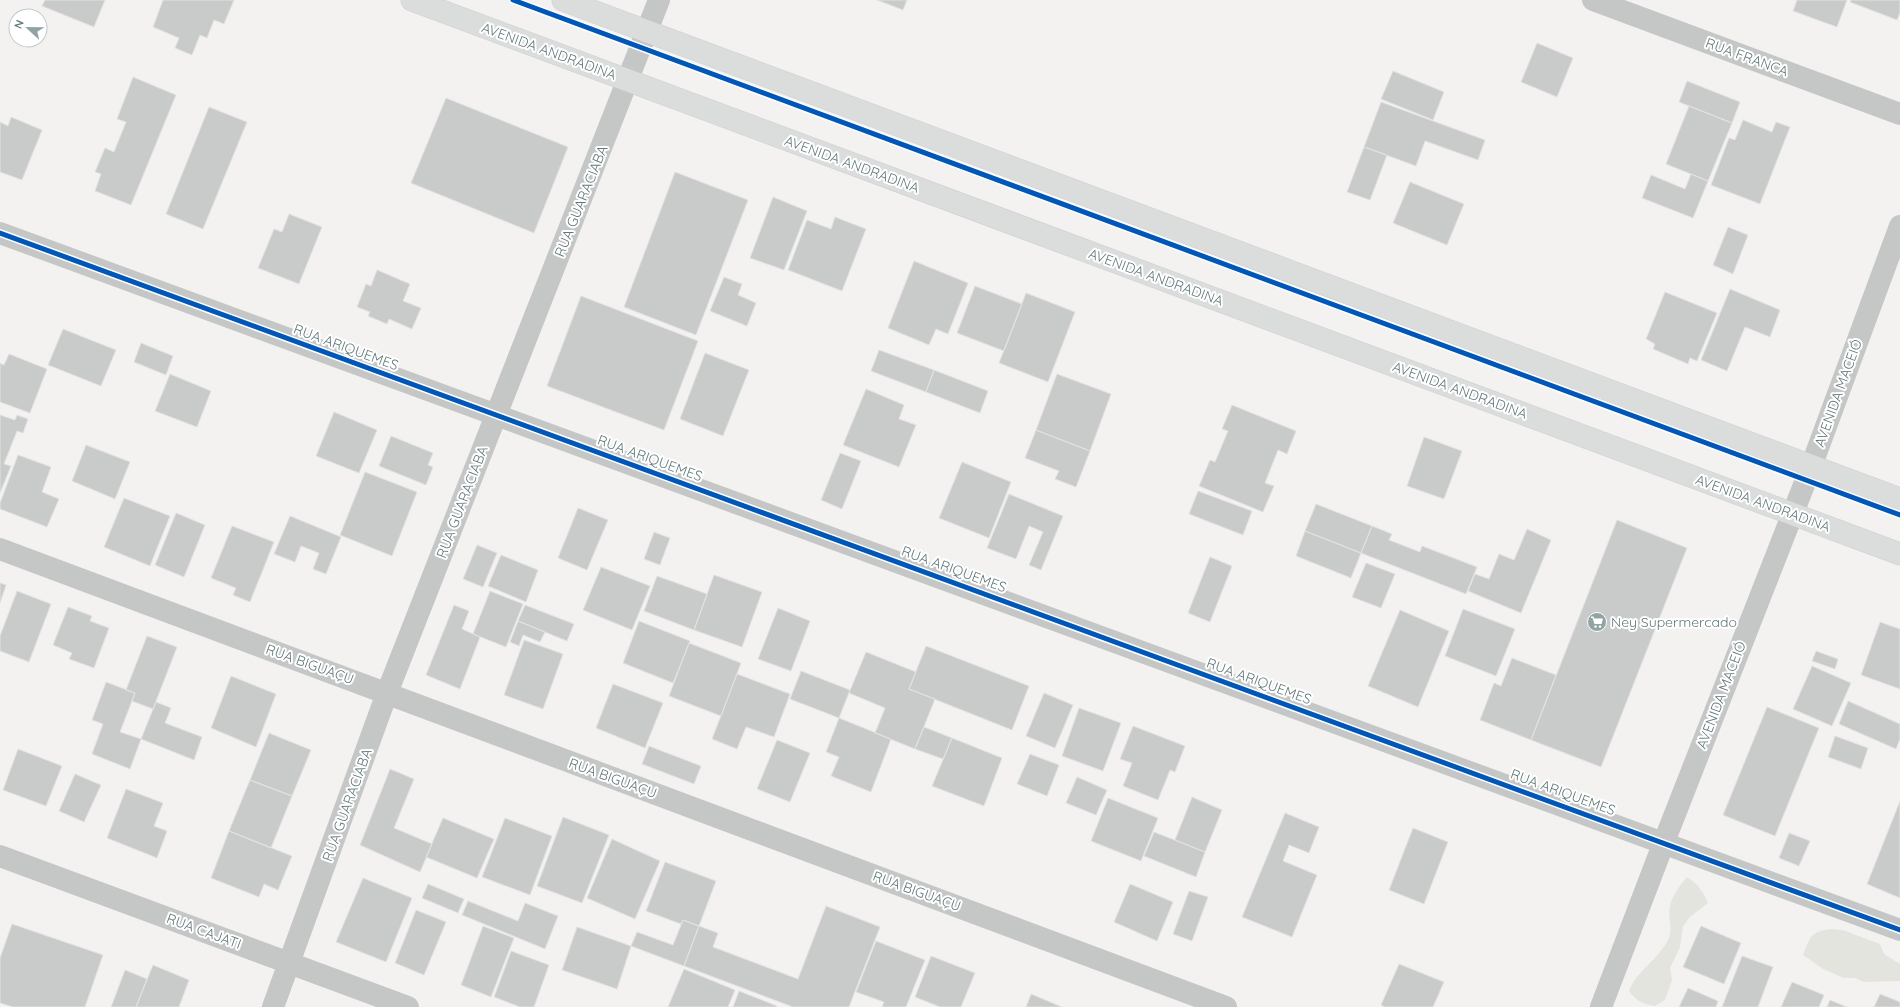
<svg xmlns="http://www.w3.org/2000/svg" width="1900" height="1007" viewBox="0 0 1900 1007" font-family="Quicksand,sans-serif">
<style>
.green{fill:#e3e4de}
.building{fill:#c9cbca;stroke:#e2e2e1}
.lines{fill:none;stroke-linecap:round;stroke-linejoin:round}
.secondary-casing{stroke:#cecfcf;stroke-width:23}
.minor{stroke:#c5c7c6;stroke-width:22}
.tertiary{stroke:#c5c7c6;stroke-width:22}
.secondary{stroke:#dbdddd;stroke-width:22}
.cycleway-casing{stroke:#fff;stroke-width:8}
.cycleway{stroke:#0057b8;stroke-width:5}
.labels{text-anchor:middle;dominant-baseline:central;stroke-width:4;stroke-linejoin:round;paint-order:stroke}
.street-label{font-size:14px;fill:#60787a;stroke:#fff}
.poi-label{font-size:14px;fill:#60787a;stroke:#fff;text-anchor:start}
</style>
<rect width="100%" height="100%" fill="#f3f2f1"/>
<path class="green" d="M1687 877C1698 884 1703 891 1708 903L1690 917 1683 926 1680 947 1670 968 1672 980 1665 1000 1655 1006C1643 1004 1636 1001 1629 991 1637 970 1658 960 1668 940 1674 928 1667 917 1670 906 1672 896 1680 885 1687 877Z
M1832 929 1843 930 1880 944 1884 954 1900 964V981L1864 982 1855 978H1844L1823 969 1803 955C1810 937 1811 931 1832 929Z"/>
<path class="building" d="M45 0H105L94 27 42 6Z
M163 0H234L224 24 214 20 207 38 200 35 192 55 175 48 179 38 153 27Z
M877 0H907L903 10Z
M1797 0H1847L1837 27 1793 11Z
M1851 0H1900V13L1897 20 1850 2Z
M1537 43 1573 58 1557 97 1521 82Z
M1393 71 1444 92 1433 120 1381 99Z
M133 77 176 95 131 205 95 191 101 174 95 172 105 148 114 152 126 122 117 119Z
M1687 81 1740 102 1732 123 1679 102Z
M446 98 568 147 534 233 411 183Z
M1381 102 1485 140 1478 160 1425 141 1416 166 1364 147Z
M1689 106 1732 123 1708 181 1666 164Z
M209 107 247 122 203 229 166 214Z
M11 117 42 130 22 180 0 172V122L8 126Z
M1743 120 1772 132 1776 122 1790 127 1760 204 1711 185 1729 138 1735 140Z
M1364 147 1387 155 1370 200 1347 192Z
M675 172 748 200 696 335 624 307Z
M1691 174 1708 181 1693 218 1642 198 1651 175 1685 189Z
M1410 182 1464 204 1447 245 1393 223Z
M773 197 807 211 784 270 750 258Z
M289 214 322 227 299 284 258 268 274 229 282 232Z
M835 217 866 229 842 291 788 270 807 220 831 229Z
M1728 227 1748 235 1733 274 1713 265Z
M914 261 968 283 948 334 936 329 929 345 888 328Z
M377 270 410 284 403 301 421 308 412 329 389 319 387 324 368 316 370 312 357 307 366 284 371 286Z
M724 277 742 284 738 295 756 303 747 326 710 311Z
M975 286 1022 304 1004 351 957 333Z
M1730 289 1780 310 1770 337 1745 327 1727 371 1701 360Z
M1665 292 1717 313 1697 361 1690 358 1688 364 1653 349 1655 344 1646 339Z
M1026 293 1075 312 1048 382 999 363Z
M581 296 698 341 664 430 547 386Z
M63 329 116 350 101 386 48 365Z
M141 343 173 356 166 375 134 362Z
M879 350 934 370 926 392 871 371Z
M705 353 749 370 723 436 680 419Z
M9 354 47 369 30 413 0 402V363L4 365Z
M934 370 988 391 980 413 926 392Z
M170 374 211 391 197 427 155 411Z
M1057 374 1111 394 1090 451 1036 430Z
M866 389 904 405 899 419 916 425 899 467 843 445Z
M1232 405 1296 431 1287 454 1278 450 1265 483 1274 486 1263 512 1199 486 1210 460 1215 462 1228 431 1222 429Z
M334 412 377 430 359 473 316 456Z
M0 415 15 420 17 415 28 419 23 433 17 431 4 464 11 466 0 493Z
M1036 430 1090 451 1076 487 1055 479 1059 471 1025 458Z
M391 436 433 453 428 465 433 467 426 485 379 466Z
M1424 437 1462 451 1444 499 1407 486Z
M86 445 130 462 115 499 72 481Z
M840 453 861 461 842 509 821 500Z
M18 455 51 467 42 492 59 499 47 527 0 509V503Z
M962 462 1011 482 989 538 939 518Z
M365 472 417 492 392 556 340 535Z
M1198 491 1252 511 1243 535 1189 514Z
M1009 494 1063 516 1041 570 1029 565 1043 532 1029 526 1016 559 987 548Z
M124 498 170 516 150 566 104 547Z
M1316 504 1372 526 1361 553 1305 531Z
M578 508 608 520 587 570 558 558Z
M176 513 205 525 184 577 155 565Z
M290 516 341 537 326 574 313 569 319 553 301 546 295 562 274 554Z
M1617 520 1687 548 1601 767 1531 740Z
M232 526 274 542 250 602 233 595 236 588 211 578Z
M1372 526 1392 534 1389 540 1420 552 1422 546 1477 567 1466 594 1361 553Z
M1527 529 1551 540 1521 613 1468 591 1475 574 1489 579 1499 554 1514 560Z
M1305 531 1361 553 1351 578 1296 556Z
M654 532 670 538 660 565 644 559Z
M477 545 497 553 483 587 463 579Z
M501 555 538 570 526 602 488 586Z
M1210 557 1232 566 1210 622 1188 613Z
M1366 563 1395 574 1381 608 1352 597Z
M601 567 650 586 632 630 583 610Z
M714 575 762 592 742 647 694 630Z
M657 576 707 594 694 630 644 611Z
M0 583 6 585 0 603Z
M17 591 51 604 29 662 0 651V636Z
M490 591 523 604 506 647 473 634Z
M454 605 469 611 462 629 480 637 460 689 426 675Z
M525 605 574 624 567 641 518 621Z
M68 607 92 616 90 621 109 628 94 668 69 659 72 653 53 645Z
M778 608 810 621 791 671 758 659Z
M1463 609 1515 629 1496 676 1445 656Z
M1400 610 1449 631 1418 707 1368 686Z
M518 621 545 632 540 642 523 635 519 646 510 642Z
M639 621 690 641 673 683 623 663Z
M1880 622 1900 629V689L1861 675Z
M147 636 177 647 153 709 132 701 135 693 126 690Z
M524 640 563 654 543 709 504 695Z
M689 643 741 663 721 716 669 696Z
M926 646 1029 686 1012 730 909 689Z
M1816 651 1838 659 1835 669 1812 661Z
M866 652 916 672 909 689 935 699 915 749 875 733 885 708 849 693Z
M1512 658 1556 675 1531 740 1480 720 1494 683 1501 686Z
M1812 666 1851 683 1832 726 1793 709Z
M801 671 850 690 839 718 790 699Z
M737 674 790 694 774 737 746 727 737 749 712 739Z
M231 676 276 694 256 747 211 728Z
M106 682 135 693 120 732 141 739 130 769 92 754 103 724 92 720Z
M613 684 663 703 645 748 596 728Z
M1044 693 1073 705 1055 748 1026 736Z
M1848 701 1900 724V739L1896 749 1839 724Z
M156 702 171 708 165 723 202 737 194 760 141 739Z
M1767 707 1819 728 1775 836 1723 815Z
M1079 708 1121 723 1103 771 1062 756Z
M839 718 891 739 871 792 831 776 839 757 826 752Z
M1133 726 1185 746 1175 772 1170 770 1158 800 1123 786 1132 763 1120 759Z
M924 727 952 738 943 759 915 749Z
M269 733 311 750 292 796 250 780Z
M1835 736 1868 748 1861 769 1828 757Z
M952 738 1002 758 984 806 932 786Z
M777 740 810 753 790 802 757 789Z
M649 746 701 766 694 784 642 764Z
M18 749 62 766 46 806 3 790Z
M1030 754 1059 765 1047 796 1017 784Z
M390 769 414 779 394 828 432 844 420 872 360 845Z
M75 774 101 785 84 822 59 811Z
M1077 777 1107 790 1096 815 1066 803Z
M250 780 292 796 271 848 229 831Z
M126 789 163 803 154 826 167 831 157 858 107 838Z
M1192 797 1222 810 1205 852 1175 840Z
M1108 798 1158 818 1141 861 1091 841Z
M1900 801V898L1867 884Z
M1285 813 1319 827 1309 853 1289 845 1283 861 1317 875 1292 937 1242 917Z
M563 817 609 835 582 903 537 886Z
M443 818 494 839 477 878 426 857Z
M505 818 552 836 530 895 482 877Z
M1413 828 1448 842 1424 904 1389 890Z
M229 831 292 856 278 890 264 884 259 897 211 878Z
M1154 832 1205 852 1196 877 1144 856Z
M1789 833 1810 841 1799 866 1779 858Z
M612 839 660 861 635 919 587 898Z
M665 862 716 881 699 926 683 920 681 924 646 911Z
M363 878 412 898 386 962 336 942Z
M428 884 464 899 458 913 422 898Z
M1130 884 1173 902 1157 941 1114 922Z
M1189 891 1208 897 1192 941 1173 934Z
M468 901 518 921 525 903 558 916 545 949 462 915Z
M826 906 880 927 849 1007H793L684 966 699 926 718 933 713 947 798 979Z
M416 910 446 922 424 975 395 963Z
M683 920 699 926 684 966 631 946 637 932 673 945Z
M12 924 103 955 85 1007H13L0 1003V958Z
M483 926 514 938 491 997 461 985Z
M1701 926 1741 943 1724 984 1683 967Z
M577 927 631 946 617 989 562 970Z
M876 941 925 960 906 1007H882L884 1002 856 992Z
M511 951 549 965 534 1007H520L494 997Z
M931 956 975 973 961 1007H940L915 997Z
M1742 956 1773 967 1758 1007H1722Z
M1399 964 1444 982 1433 1007H1385L1381 1005Z
M153 965 189 980 179 1007H136Z
M684 969 735 990 728 1007H668Z
M125 970 147 979 136 1007H111Z
M1792 982 1824 995 1819 1007H1781Z
M1688 988 1718 1001 1716 1007H1679Z
M739 991 777 1006 776 1007H733Z
M1031 994 1062 1007H1026Z
M1880 994 1900 1002V1007H1874Z
M1830 1000 1847 1007H1827Z"/>
<g class="lines">
<g class="secondary-casing">
<path id="secondary" d="M412 0 1900 554
M563 0 1900 499"/>
</g>
<path class="minor" d="M1593 0 1900 114
M0 233 1900 930
M1811 467 1900 226
M0 549 1226 1007
M0 856 408 1007
M273 1007 387 693 659 0"/>
<path class="tertiary" d="M1601 1007 1664 842 1811 467"/>
<use href="#secondary" class="secondary"/>
<g class="cycleway-casing">
<path id="cycleway" d="M513 0 1900 515
M0 233 1900 930"/>
</g>
<use href="#cycleway" class="cycleway"/>
</g>
<defs>
<g id="supermarket-disc" transform="scale(1)"><circle r="9.5" fill="#93a3a4" stroke="#fff"/><path d="M-6-5.5h2.5l.6 2H6L4.5 2H-2.5L-4.4-4H-6ZM-1.5 3.2a1.3 1.3 0 1 0 .1 0ZM3 3.2a1.3 1.3 0 1 0 .1 0Z" fill="#fff"/></g>
</defs>
<g fill-rule="evenodd">
<use href="#supermarket-disc" x="1597" y="622"/>
</g>
<g class="labels">
<g class="street-label">
<text transform="translate(549 51) rotate(20)">AVENIDA ANDRADINA</text>
<text transform="translate(1747 57) rotate(20)">RUA FRANCA</text>
<text transform="translate(852 164) rotate(20)">AVENIDA ANDRADINA</text>
<text transform="translate(581 201) rotate(-68)">RUA GUARACIABA</text>
<text transform="translate(1156 277) rotate(20)">AVENIDA ANDRADINA</text>
<text transform="translate(346 347) rotate(20)">RUA ARIQUEMES</text>
<text transform="translate(1460 390) rotate(20)">AVENIDA ANDRADINA</text>
<text transform="translate(1838 393) rotate(-70)">AVENIDA MACEIÓ</text>
<text transform="translate(650 458) rotate(20)">RUA ARIQUEMES</text>
<text transform="translate(462 502) rotate(-69)">RUA GUARACIABA</text>
<text transform="translate(1763 503) rotate(20)">AVENIDA ANDRADINA</text>
<text transform="translate(954 569) rotate(20)">RUA ARIQUEMES</text>
<text transform="translate(310 664) rotate(20)">RUA BIGUAÇU</text>
<text transform="translate(1259 681) rotate(20)">RUA ARIQUEMES</text>
<text transform="translate(1721 695) rotate(-69)">AVENIDA MACEIÓ</text>
<text transform="translate(613 778) rotate(20)">RUA BIGUAÇU</text>
<text transform="translate(1563 792) rotate(20)">RUA ARIQUEMES</text>
<text transform="translate(347 805) rotate(-70)">RUA GUARACIABA</text>
<text transform="translate(917 891) rotate(20)">RUA BIGUAÇU</text>
<text transform="translate(204 931) rotate(20)">RUA CAJATI</text>
</g>
<g class="poi-label">
<text x="1611" y="622">Ney Supermercado</text>
</g>
</g>
<g transform="translate(28 28) rotate(292)"><circle r="19" fill="#ffffff" stroke="#bfc9ca"/>
<path d="M0-3L7 15L0 10L-7 15Z" fill="#93a3a4"/>
<text y="-6" font-size="11" font-weight="bold" text-anchor="middle" fill="#60787a">N</text>
</g>
</svg>
